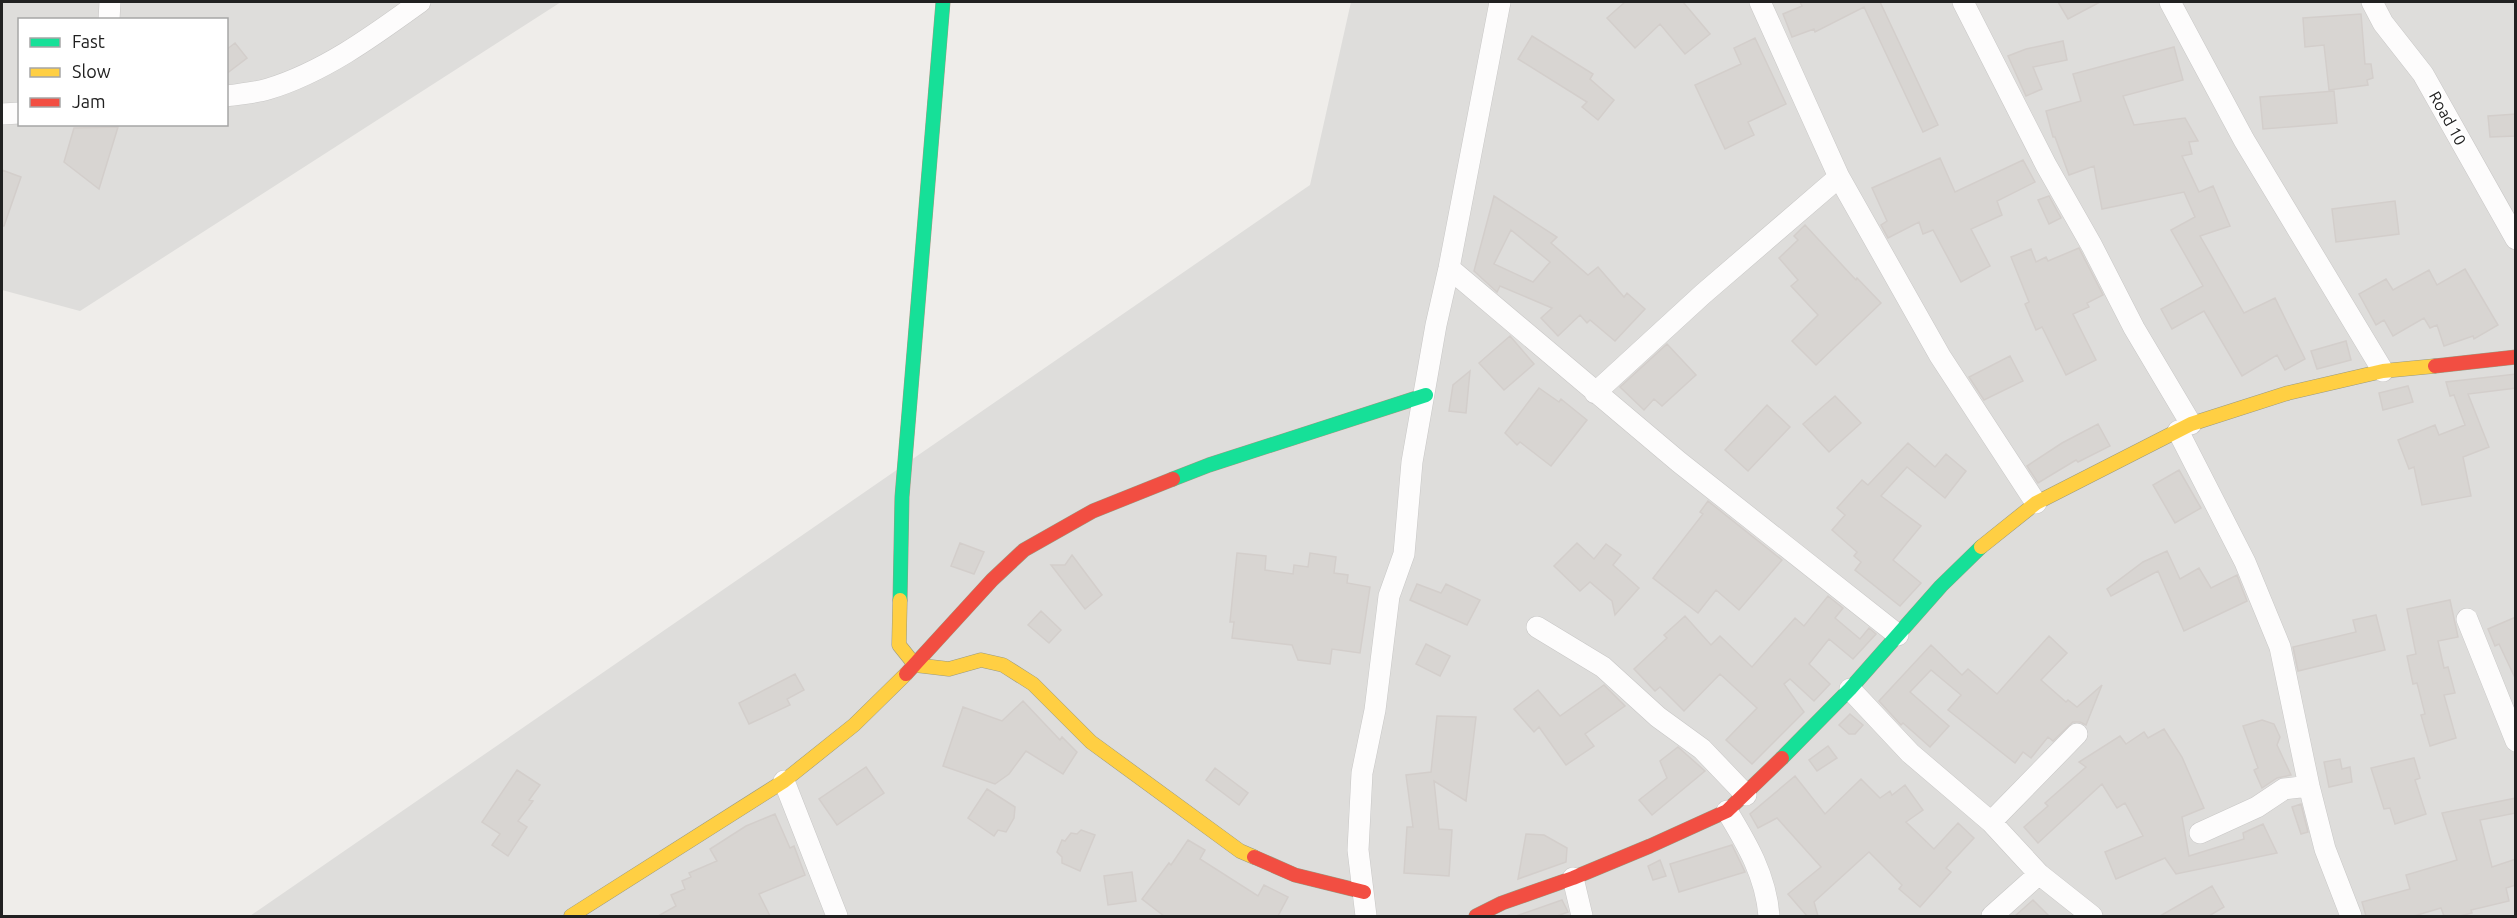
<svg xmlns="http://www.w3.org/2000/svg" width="2517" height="918" viewBox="0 0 2517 918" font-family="Ubuntu,sans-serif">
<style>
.residential{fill:#dedddb;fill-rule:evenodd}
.building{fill:#d8d5d2;stroke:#d3cecb;stroke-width:1.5;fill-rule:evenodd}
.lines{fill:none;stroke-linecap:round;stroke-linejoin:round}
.street-casing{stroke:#c8c7c6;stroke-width:22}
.fast-casing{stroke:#9a9a80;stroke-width:15}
.slow-casing{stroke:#9a9a80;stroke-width:15}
.jam-casing{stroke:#9a9a80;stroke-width:15}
.street{stroke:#fdfcfc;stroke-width:21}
.fast{stroke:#16e098;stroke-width:14}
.slow{stroke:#ffcf43;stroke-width:14}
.jam{stroke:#f24e42;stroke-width:14}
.labels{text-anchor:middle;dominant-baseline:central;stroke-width:4.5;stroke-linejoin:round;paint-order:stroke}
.street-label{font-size:16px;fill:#212121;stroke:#fff}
</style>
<rect width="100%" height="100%" fill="#efedea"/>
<path class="residential" d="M2 2H561L80 311 2 290ZM20 20H226V124H20Z
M1351 2H2515V916H250L1310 185Z"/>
<path class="building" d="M1625 2H1683L1710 34 1685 54 1660 24 1635 48 1607 18Z
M1800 2H1880L1938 125 1923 132 1864 7 1815 32 1814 29 1792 37 1783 14 1802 6Z
M2058 2H2100L2068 19Z
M2361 14 2365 64H2371L2373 78 2367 80 2368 85 2329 90 2324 45 2305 47 2303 18Z
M1532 36 1593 74 1590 79 1614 100 1598 120 1582 107 1587 102 1518 59Z
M1755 38 1786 104 1748 122 1754 135 1725 149 1695 85 1741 64 1734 48Z
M2063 41 2067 60 2033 67 2042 89 2026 96 2008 56 2026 49Z
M235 43 247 58 226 74V50Z
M2174 47 2183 80 2123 96 2134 125 2185 118 2198 141 2189 142 2192 154 2182 156 2199 192 2213 186 2230 226 2200 236 2244 313 2275 298 2305 359 2285 370 2277 355 2242 376 2204 311 2172 329 2161 309 2203 286 2171 230 2195 217 2184 192 2102 209 2094 166 2069 175 2055 137H2053L2046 111 2081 101 2073 74Z
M2334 91 2337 123 2263 129 2260 97Z
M2516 114V136L2490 137 2488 116Z
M118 127 99 189 64 162 74 128Z
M1940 158 1955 192 2023 160 2035 182 1997 201 2002 215 1971 229 1990 266 1961 282 1933 230 1923 234 1919 222 1888 238 1881 225 1887 221 1872 188Z
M2 170 21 177 4 226H2Z
M1494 196 1557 237 1551 243 1588 275 1598 267 1624 297 1627 293 1645 309 1615 341 1590 320 1587 323 1580 315 1558 336 1541 318 1552 308 1500 286 1497 292 1474 271ZM1511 230 1550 262 1533 282 1494 264Z
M2049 196 2061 218 2049 224 2038 200Z
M2395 201 2399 234 2336 242 2332 209Z
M1805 225 1856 280 1857 278 1881 303 1816 365 1792 341 1818 315 1791 286 1798 280 1779 258 1798 240 1794 236Z
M2079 248 2103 295 2087 303 2089 307 2073 314 2096 360 2066 375 2042 327 2036 330 2025 304 2029 302 2011 257 2031 249 2036 262 2046 257 2048 261Z
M2465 269 2498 325 2474 339 2473 336 2444 346 2437 325 2430 328 2424 318 2393 336 2384 320 2376 325 2359 294 2386 279 2393 290 2429 270 2437 285Z
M1510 336 1534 364 1504 390 1479 363Z
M2346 341 2351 360 2317 369 2311 351Z
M1667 344 1696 375 1662 406 1654 399 1644 410 1620 387Z
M2010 356 2023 381 1984 400 1969 377Z
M1470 371 1466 413 1449 411 1453 385Z
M2516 374V388L2468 394 2489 447 2463 457 2471 496 2422 505 2414 467 2409 469 2398 440 2435 425 2439 435 2465 425 2454 395 2450 396 2446 382Z
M2408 386 2413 402 2383 410 2379 393Z
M1539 388 1559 402 1561 399 1587 420 1551 466 1520 442 1517 445 1505 433Z
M1835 396 1861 423 1829 452 1803 424Z
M1767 405 1790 427 1748 471 1725 450Z
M2098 424 2110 446 2078 462 2076 460 2038 483 2027 466 2062 443Z
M1908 443 1935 467 1946 454 1966 471 1945 498 1907 467 1881 496 1921 526 1893 560 1921 583 1900 606 1855 570 1861 562 1854 556 1857 552 1832 530 1845 515 1837 508 1862 480 1868 485Z
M2179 470 2201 508 2175 523 2153 485Z
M1708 501 1782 560 1739 610 1716 590 1698 613 1653 578 1703 514 1700 512Z
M960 543 984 552 974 574 951 566Z
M1577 543 1594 559 1606 544 1621 555 1613 565 1639 588 1615 615 1612 601 1590 582 1580 591 1554 566Z
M2167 551 2180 579 2199 568 2211 588 2237 575 2247 601 2184 631 2158 571 2111 596 2107 589 2143 562Z
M1237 553 1266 556 1265 570 1293 574 1294 565 1308 567 1310 553 1336 557 1334 573 1348 575 1347 583 1370 587 1360 653 1332 649 1330 664 1298 660 1292 645 1232 638 1234 622H1230Z
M1072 555 1102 595 1085 609 1051 565H1065Z
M1417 584 1441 593 1446 584 1480 600 1467 625 1410 600Z
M1828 596 1843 608 1835 618 1860 639 1869 628 1876 634 1853 659 1829 639 1809 664 1830 684 1814 701 1790 679 1784 684 1804 712 1752 764 1726 740 1757 708 1720 674 1684 711 1660 687 1655 691 1634 669 1667 638 1664 635 1685 616 1711 645 1720 636 1752 667 1795 618 1804 626Z
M2450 600 2458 637 2438 641 2444 668 2448 667 2455 693 2444 695 2456 738 2430 746 2421 715 2425 714 2417 683 2413 684 2407 656 2416 654 2407 609Z
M1041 611 1061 630 1049 643 1028 625Z
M2376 615 2385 650 2298 671 2293 647 2356 632 2353 620Z
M2516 617V680L2499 644 2495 646 2488 629Z
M2049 636 2067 653 2041 680 2066 702 2068 700 2077 707 2102 685 2086 725 2080 722H2073L2053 741 2048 737 2031 758 2023 752 2015 763 1948 710 1961 695 1931 670 1910 692 1949 726 1930 747 1903 723 1901 725 1879 701 1931 645 1962 675 1968 669 1997 694Z
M1426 644 1450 656 1440 676 1416 664Z
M795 674 804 690 787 699 790 705 749 724 739 703Z
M1604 685 1625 706 1585 734 1594 746 1566 765 1539 727 1534 732 1514 709 1538 690 1560 716Z
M1023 701 1060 740 1062 737 1077 752 1063 774 1026 751 1009 774 995 784 943 766 963 707 1002 721Z
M1850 714 1863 725 1855 734H1849L1839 725Z
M1437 716 1476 717 1466 801 1434 781 1439 829 1452 830 1449 876 1404 873 1407 827H1413L1406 775 1431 772Z
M2262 720 2274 724 2280 737 2277 745 2291 775 2277 778 2262 788 2254 770 2258 768 2243 726Z
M2164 729 2182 757 2204 808 2182 817 2189 856 2244 839 2243 833 2263 824 2277 853 2176 874 2165 858 2116 879 2105 852 2143 836 2125 803 2117 808 2102 784 2038 843 2024 827 2048 806 2045 803 2086 767 2079 762 2120 736 2126 744 2144 732 2148 738Z
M1828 746 1837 758 1817 771 1809 760Z
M1678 747 1705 771 1652 815 1639 800 1667 778 1660 761Z
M2414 758 2420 778 2415 780 2426 814 2395 824 2390 808 2384 809 2371 768Z
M2340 759 2342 769 2350 767 2352 782 2329 787 2324 762Z
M866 767 884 793 837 825 819 799Z
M1215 768 1248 793 1239 805 1206 780Z
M517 770 540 785 529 800 533 801 518 821 527 827 508 856 492 845 500 834 482 822Z
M1795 776 1825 814 1861 779 1880 798 1890 791 1892 795 1905 785 1923 810 1906 822 1934 849 1958 823 1974 838 1946 868 1951 872 1920 907 1899 889 1902 885 1869 852 1814 902 1818 916H1807L1788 894 1821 867 1777 818 1758 828 1750 814Z
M987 789 1015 807 1014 818 1006 832 998 830 994 836 968 818Z
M2516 798V813L2480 820 2492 867 2516 859V885L2506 888 2509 901 2471 910 2472 913 2460 916H2444L2441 908 2414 916H2366L2362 902 2410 889 2406 875 2457 860 2442 813Z
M2301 804 2308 832 2301 834 2292 807Z
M775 814 790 848 794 846 805 875 759 894 770 916H658L676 906 671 895 685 889 682 881 691 877 689 873 717 861 710 849 746 826Z
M1081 830 1095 835 1080 871 1062 863V857L1057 852 1062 840 1065 841 1071 833 1077 834Z
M1526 834 1544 835 1567 848 1566 862 1518 879Z
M1188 840 1205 850 1200 859 1258 896 1264 885 1288 897 1278 916H1164L1142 899 1169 863 1171 865Z
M1732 845 1745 872 1679 892 1670 864Z
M1660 860 1666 876 1653 880 1648 866Z
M1132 872 1136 901 1108 905 1104 876Z
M2212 886 2224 907 2209 916H2160Z
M1562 900 1568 912 1557 916H1516Z
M2033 900 2049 916H2015Z"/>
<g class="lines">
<g class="street-casing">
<path id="street" d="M1760 2 1839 177 1940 356 2036 503
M1963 2 2046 165 2092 246 2134 328 2191 424
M2170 2 2244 140 2383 371
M2372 2 2383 23 2423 74 2516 239
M109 20 110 2
M226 96C240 94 255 93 268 89 324 72 373 36 420 2
M2 114 20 113
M1449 268 1679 462 1898 635
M1595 393 1703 294 1839 177
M2178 431 2245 562 2280 647 2309 786 2284 789 2257 807 2200 833
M2467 619 2516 741
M1537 627 1603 667 1658 717 1702 749 1746 795
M1850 689 1910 753 1991 822 2039 874 2092 916
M784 781 837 916
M2309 786 2325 849 2351 916
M1727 811C1747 844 1766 876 1769 916
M1991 822 2077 734
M1573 878 1582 916
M1366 916 1358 850 1362 773 1375 710 1389 596 1404 554 1412 462 1436 325 1449 268 1500 2
M1992 916 2039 874"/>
</g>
<g class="fast-casing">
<path id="fast" d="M1173 479 1209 465 1426 395
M900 600 902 497 943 2
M1782 758 1850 689 1941 586 1981 547"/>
</g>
<g class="slow-casing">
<path id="slow" d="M1981 547 2036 503 2191 424 2288 393 2383 371 2435 366
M900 600 899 645 915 665 949 669 981 660 1003 665 1033 684 1091 742 1240 851 1254 857
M571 916 784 781 854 725 906 674"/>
</g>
<g class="jam-casing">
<path id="jam" d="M2435 366 2516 357
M906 674 992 580 1024 550 1093 511 1173 479
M1254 857 1295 875 1364 892
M1476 916 1502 903 1573 878 1650 846 1727 811 1782 758"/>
</g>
<use href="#street" class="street"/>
<use href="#fast" class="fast"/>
<use href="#slow" class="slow"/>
<use href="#jam" class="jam"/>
</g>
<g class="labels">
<g class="street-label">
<text transform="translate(2448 118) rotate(61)">Road 10</text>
</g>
</g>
<rect width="2517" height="918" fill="none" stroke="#212121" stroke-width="6"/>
<rect x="18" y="18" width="210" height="108" fill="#ffffff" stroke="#a6a6a6" stroke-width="1.5"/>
<rect x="30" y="38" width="30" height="9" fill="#16e098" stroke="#a6a6a6" stroke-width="1.5"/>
<text x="72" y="48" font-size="18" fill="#212121">Fast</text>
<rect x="30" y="68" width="30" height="9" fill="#ffcf43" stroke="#a6a6a6" stroke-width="1.5"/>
<text x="72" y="78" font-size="18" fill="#212121">Slow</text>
<rect x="30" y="98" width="30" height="9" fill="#f24e42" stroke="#a6a6a6" stroke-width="1.5"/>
<text x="72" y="108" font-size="18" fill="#212121">Jam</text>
</svg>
